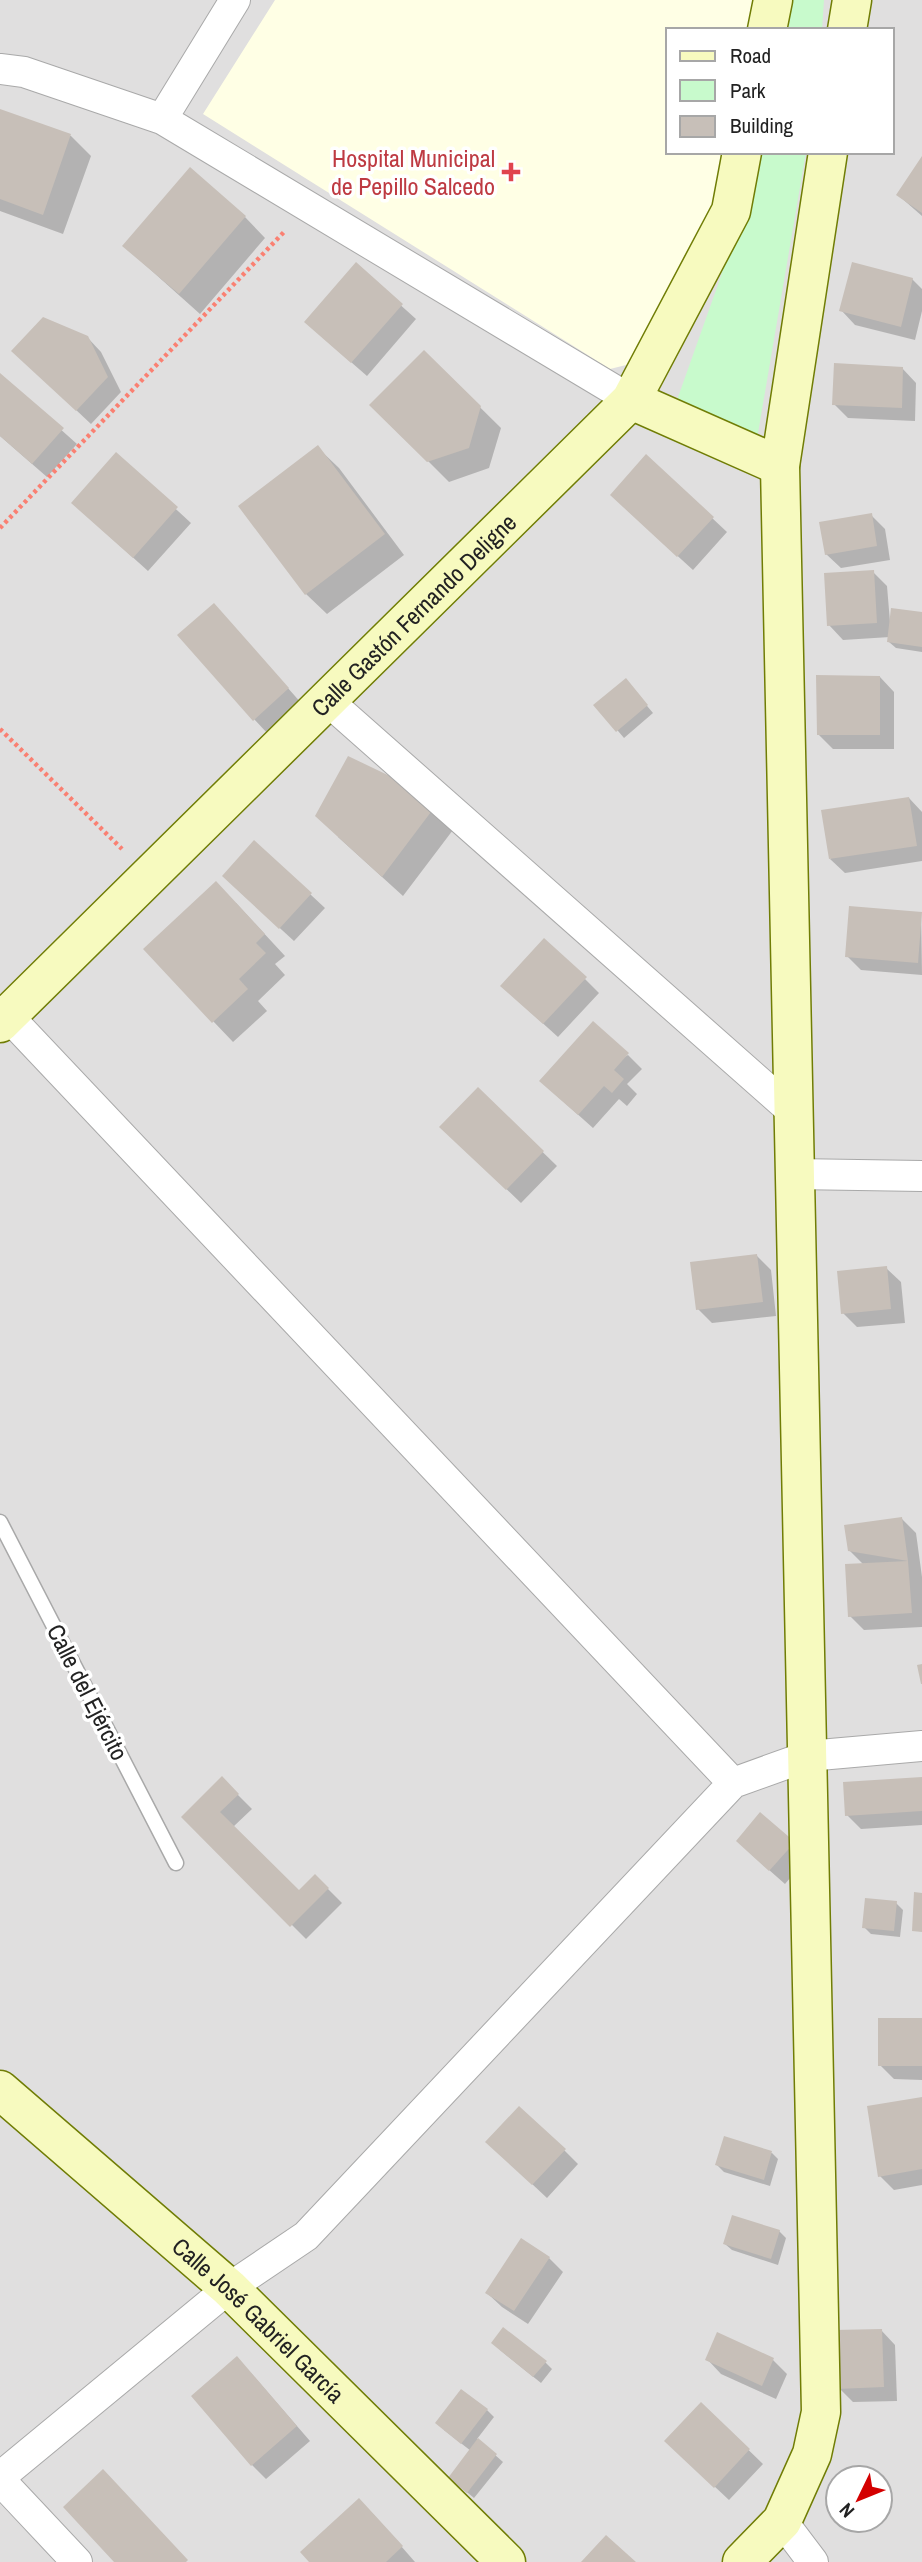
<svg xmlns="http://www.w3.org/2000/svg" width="922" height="2562" viewBox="0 0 922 2562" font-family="'Archivo Narrow',sans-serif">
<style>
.residential{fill:#e0dfdf;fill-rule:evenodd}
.education{fill:#ffffe5}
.park{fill:#c8facc}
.shadow{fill:#0003}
.building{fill:#c7bfb8}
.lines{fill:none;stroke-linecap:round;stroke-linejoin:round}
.lane-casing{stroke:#a9a9a9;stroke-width:17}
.street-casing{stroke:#a9a9a9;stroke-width:32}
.secondary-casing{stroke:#707d05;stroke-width:41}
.path{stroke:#fa8072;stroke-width:4.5;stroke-dasharray:3.5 3.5;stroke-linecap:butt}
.lane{stroke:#fff;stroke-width:14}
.street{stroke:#fff;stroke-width:30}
.secondary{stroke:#f7fabf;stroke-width:38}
.health-dot{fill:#e0444e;stroke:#fff;stroke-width:2.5}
.labels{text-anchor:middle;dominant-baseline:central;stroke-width:7;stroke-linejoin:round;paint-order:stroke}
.health-label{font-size:24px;fill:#be3a42;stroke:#fff;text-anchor:end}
.street-label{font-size:24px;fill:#222;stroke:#fff}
</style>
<rect width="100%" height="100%" fill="#f2efe9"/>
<path class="residential" d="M0 0H922V2562H0ZM668 30H892V152H668ZM838 2478H880V2520H838Z"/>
<path class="education" d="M275 0H761L758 30H668V152H731L723 191 634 363 610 369 203 114Z"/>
<path class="park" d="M788 0H824L822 30H786Z
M756 152H806L757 439 677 400 721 276Z"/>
<path class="shadow" d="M0 111 71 136 91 156 63 234 0 211Z
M922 159V216L898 195Z
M245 217 265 238 200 314 124 246Z
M356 265 416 319 367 376 320 335Z
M912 279 922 289V311L915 340 855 325 841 310Z
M87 337 101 352 121 392 91 424 28 365Z
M424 352 501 428 489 468 449 482 372 405Z
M902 368 916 383 915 421 848 418 834 404Z
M0 375 77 444 47 477 0 436Z
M318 448 339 468 404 555 327 614 306 594Z
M116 454 191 523 148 571 88 517Z
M647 457 727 532 693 570 626 509Z
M871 515 885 529 890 560 841 568 826 554Z
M873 572 887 586 890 622 922 614V652L896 648 889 642 890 637 843 640 829 625Z
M228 620 302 704 268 734 254 719Z
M880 677 894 692V749H833L818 734Z
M632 688 653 713 624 738 596 705Z
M349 758 459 822 403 896 338 837Z
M909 798 922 812V861L845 873 830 859Z
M254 842 325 908 294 941 238 890Z
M236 903 285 956 275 964 285 975 258 1001 267 1011 233 1042 213 1021Z
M921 913 922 975 861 970 847 956Z
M585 979 599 993 558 1037 517 1000Z
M628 1055 642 1069 627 1084 637 1094 627 1106 619 1099 593 1128 556 1095Z
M478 1089 557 1166 521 1203 456 1141Z
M757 1256 771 1270 776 1316 712 1323 698 1309Z
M886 1268 901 1282 905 1323 857 1327 843 1313Z
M902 1519 916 1533 922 1577V1627L864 1630 850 1616 864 1565 849 1550Z
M222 1779 252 1809 233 1827 299 1893 315 1876 342 1903 306 1939 184 1817Z
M922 1779V1825L861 1829 847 1815Z
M761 1815 808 1857 785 1884 752 1855Z
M896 1903 903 1910 900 1937 871 1934 864 1927Z
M922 2020V2080L894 2079 880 2065Z
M922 2099V2185L894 2190 880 2176Z
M564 2150 578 2164 547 2198 502 2156Z
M772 2153 778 2159 770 2186 724 2172 717 2165Z
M779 2231 786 2238 778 2265 732 2250 725 2244Z
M549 2258 563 2272 528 2324 502 2307 487 2293Z
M881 2330 895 2345 897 2401 853 2402 839 2388Z
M500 2350 545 2362 552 2369 541 2383Z
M707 2359 773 2360 787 2374 776 2399 721 2374Z
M251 2373 310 2441 266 2479 252 2465Z
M701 2404 763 2464 729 2500 681 2455Z
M487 2410 494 2417 477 2439 503 2462 474 2498 457 2484 471 2451 444 2430Z
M373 2514 415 2562H312Z"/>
<path class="building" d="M0 109 71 134 43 215 0 199Z
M922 156V213L896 195Z
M190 167 246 216 179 294 122 246Z
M356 262 403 304 351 363 304 322Z
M852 262 913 278 901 327 839 311Z
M43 317 88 336 108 377 76 411 11 351Z
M424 350 481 406 469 448 427 462 369 405Z
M834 363 903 367 902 408 832 405Z
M0 373 64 428 32 464 0 436Z
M318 445 385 534 305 595 238 506Z
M116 452 178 507 133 558 71 503Z
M646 454 714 517 677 557 610 495Z
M872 513 877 546 825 555 819 522Z
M874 570 877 623 827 626 824 573Z
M214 603 289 688 253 721 177 635Z
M891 608 922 612V647L887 642Z
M816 675 880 676V735H817Z
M626 678 648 705 616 732 593 705Z
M348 756 440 800 382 877 315 816Z
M909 797 917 846 829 859 821 810Z
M254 840 312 893 279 929 222 876Z
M216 881 265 934 256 943 266 953 239 979 248 989 212 1023 143 949Z
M849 906 922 912 918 963 845 957Z
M544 938 587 977 543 1024 500 986Z
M593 1021 629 1053 614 1070 624 1079 612 1093 604 1086 578 1115 539 1081Z
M478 1087 544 1151 506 1190 439 1127Z
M757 1254 763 1302 696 1310 690 1262Z
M887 1266 891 1309 841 1314 837 1271Z
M902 1517 908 1561 912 1613 848 1617 845 1564 908 1561 848 1551 844 1525Z
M922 1664V1684H921L917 1665Z
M222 1776 239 1794 220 1812 299 1890 315 1874 329 1888 290 1927 181 1817Z
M922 1777V1811L845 1816 843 1782Z
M760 1812 795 1842 769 1871 736 1841Z
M914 1892 922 1893V1932L912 1931Z
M865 1898 897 1901 894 1931 862 1928Z
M878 2018H922V2066H878Z
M922 2097V2169L878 2177 867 2106Z
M519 2106 566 2149 532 2185 485 2142Z
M724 2136 772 2151 764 2180 715 2165Z
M732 2215 780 2230 771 2259 723 2244Z
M521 2238 550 2257 514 2311 485 2293Z
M503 2327 547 2361 533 2377 491 2343Z
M882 2329 884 2387 837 2389 834 2330Z
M717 2332 774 2358 762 2386 705 2360Z
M237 2356 297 2426 251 2466 191 2396Z
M461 2389 488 2409 461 2444 435 2423Z
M701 2402 750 2449 714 2488 664 2441Z
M478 2438 497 2454 467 2493 448 2478Z
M103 2469 188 2560 186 2562H114L63 2507Z
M359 2498 403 2546 386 2562H309L300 2552Z
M606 2535 636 2562H581Z"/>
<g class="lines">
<g class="lane-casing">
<path id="lane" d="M0 1522 176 1863"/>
</g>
<g class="street-casing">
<path id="street" d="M0 69 24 72 162 119 631 400
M162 119 235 0
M328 701 792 1111
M7 1015 733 1783 808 1756 922 1746
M794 1174 922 1176
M0 2477 229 2288 306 2236 733 1783
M0 2480 77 2562
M782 2521 813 2562"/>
</g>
<g class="secondary-casing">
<g id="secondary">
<path d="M767 30 773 0"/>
<path d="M847 30 852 0"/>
<path d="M631 400 780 466"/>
<path id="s1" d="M0 1023 631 400 731 211 742 152"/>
<path id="s2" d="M0 2090 229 2288 506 2562"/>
<path d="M742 2562 782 2521 812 2454 821 2412 780 466 828 152"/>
</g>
</g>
<path class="path" d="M0 528 284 232
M0 729 122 849"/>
<use href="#lane" class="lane"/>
<use href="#street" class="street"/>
<use href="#secondary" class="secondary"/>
</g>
<path class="health-dot" d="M507.5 161.5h7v7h7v7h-7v7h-7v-7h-7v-7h7z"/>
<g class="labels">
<g class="health-label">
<text x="495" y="158">Hospital Municipal<tspan x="495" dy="28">de Pepillo Salcedo</tspan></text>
</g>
<g class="street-label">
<text stroke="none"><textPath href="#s1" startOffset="581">Calle Gastón Fernando Deligne</textPath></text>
<text transform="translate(88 1692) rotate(63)">Calle del Ejército</text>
<text stroke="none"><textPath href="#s2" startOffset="346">Calle José Gabriel García</textPath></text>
</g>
</g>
<rect x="666" y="28" width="228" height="126" fill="#ffffff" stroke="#a7a7a7" stroke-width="2"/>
<rect x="680" y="51" width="35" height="10" fill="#f7fabf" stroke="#a7a7a7" stroke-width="2"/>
<text x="730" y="63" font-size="21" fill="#222222">Road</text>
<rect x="680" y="80" width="35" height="21" fill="#c8facc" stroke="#a7a7a7" stroke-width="2"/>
<text x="730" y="98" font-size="21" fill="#222222">Park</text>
<rect x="680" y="116" width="35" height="21" fill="#c7bfb8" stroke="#a7a7a7" stroke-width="2"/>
<text x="730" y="133" font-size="21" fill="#222222">Building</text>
<g transform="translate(859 2499) rotate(227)"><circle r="33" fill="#ffffff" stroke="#a7a7a7" stroke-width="2"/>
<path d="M0-5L12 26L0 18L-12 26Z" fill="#d40000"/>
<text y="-10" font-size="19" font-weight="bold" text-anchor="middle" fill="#222222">N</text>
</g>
</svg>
